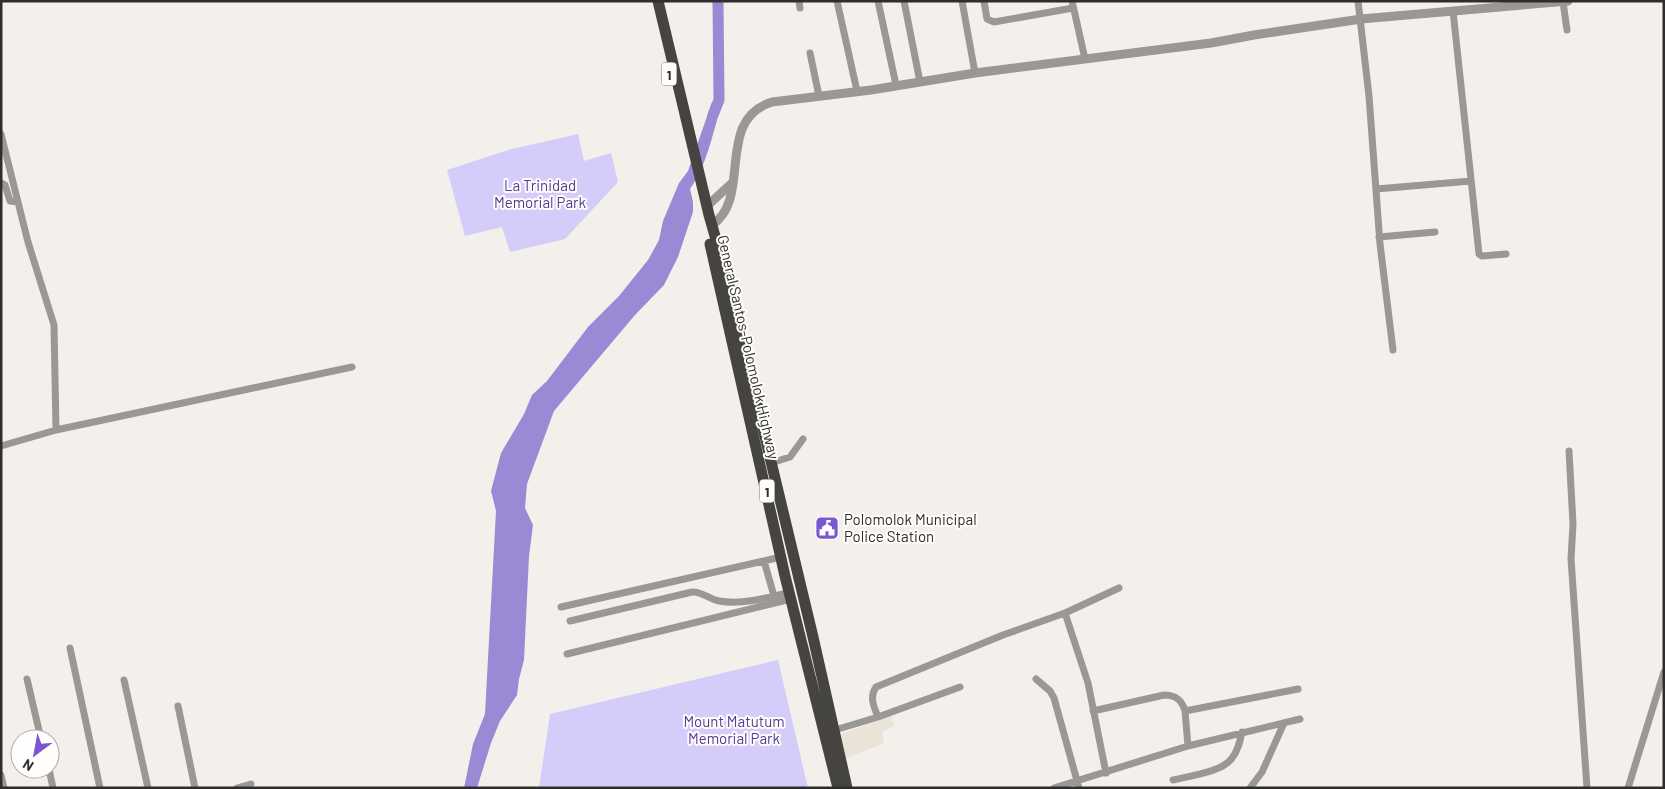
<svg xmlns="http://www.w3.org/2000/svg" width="1665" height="789" viewBox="0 0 1665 789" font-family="Barlow,sans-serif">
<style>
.built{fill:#e9e3d8}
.green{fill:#d4ccf9}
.water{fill:#9a89d4}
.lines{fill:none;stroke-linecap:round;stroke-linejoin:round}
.river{stroke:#9a89d4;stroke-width:11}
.minor{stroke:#999896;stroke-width:7}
.tertiary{stroke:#999896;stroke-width:9}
.trunk{stroke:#464440;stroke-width:11}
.labels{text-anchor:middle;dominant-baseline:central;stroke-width:4;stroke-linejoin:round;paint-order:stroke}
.shield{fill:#fffefc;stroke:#6d6c6b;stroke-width:1}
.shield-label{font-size:14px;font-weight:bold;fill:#2f2e2d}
.park-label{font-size:15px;fill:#543a92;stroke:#fffefc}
.street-label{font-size:15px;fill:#2f2e2d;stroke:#fffefc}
.poi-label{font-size:15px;fill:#2f2e2d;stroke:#fffefc;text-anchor:start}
</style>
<rect width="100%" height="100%" fill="#f3f0ec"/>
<path class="built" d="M891 716 894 726 882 732 884 743 846 759 841 734Z"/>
<path class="green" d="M578 134 584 161 611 153 618 182 565 239 510 252 502 227 465 236 447 170 508 150Z
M778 660 808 788H539L550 714Z"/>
<path class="water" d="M719 100 721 107C712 135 707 165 690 189L693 202V212L678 257 664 285 635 315 554 411 527 484 525 508 533 525 529 556 524 660 519 679 517 695 500 721 491 743 477 788H464L473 744 485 714 496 511 491 491 501 453 524 414 532 395 547 381 588 327 619 296 648 260 659 240 663 221 679 183 688 171 712 102Z"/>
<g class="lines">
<path class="river" d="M713 115 719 100 718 1"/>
<path class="minor" d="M799 1 800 8
M837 1 857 91
M878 1 896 85
M904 1 920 82
M962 1 975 73
M984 1 987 19 994 22 1073 8
M1072 1 1085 59
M1358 1 1369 96 1380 244 1393 350
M1563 2 1567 30
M1453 11 1479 254 1482 256 1506 254
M810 53 819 96
M1 134 28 242 54 325 56 430
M1 183 5 185 10 201 18 202
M1376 189 1471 181
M1379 237 1435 232
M1 446 56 430 352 367
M1569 451 1573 524 1571 559 1587 788
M771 463 790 457 803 439
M764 561 774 596
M561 607 781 557
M1065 613 1088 683 1106 773
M570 621 692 592C701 591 709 599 719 601 743 605 766 598 790 592
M70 648 100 788
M567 654 791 599
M27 679 41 739
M1036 679 1050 691 1054 698 1079 788
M124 680 148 788
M178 706 195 788
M1093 711 1164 695C1176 695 1182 700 1185 711
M878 717C874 707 869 697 876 687L1003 635 1065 613 1119 588
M835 730 878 717 960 687
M1188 746 1185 711 1298 689
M49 769 53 788
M1 775 4 788
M1173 780C1189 776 1223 772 1232 758 1238 751 1240 741 1242 732
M237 788 251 784
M1054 788 1188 746 1300 719
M1250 788 1262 772 1284 723
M1628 788 1664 672"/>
<path class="tertiary" d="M707 206 732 183
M712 225C753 198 714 120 772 102L871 90 975 73 1211 43 1254 35 1361 19 1568 1"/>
<path class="trunk" d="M658 1 709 215 728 282 813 637 847 788
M710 244 785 576 838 788"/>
</g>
<defs>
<g id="civic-square" transform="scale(1.25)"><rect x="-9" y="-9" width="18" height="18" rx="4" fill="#7a56d0" stroke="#fffefc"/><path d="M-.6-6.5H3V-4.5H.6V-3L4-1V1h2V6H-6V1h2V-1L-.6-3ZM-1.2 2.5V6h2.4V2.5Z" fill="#fff"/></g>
</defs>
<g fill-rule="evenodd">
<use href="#civic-square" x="827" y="528"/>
</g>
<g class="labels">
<g class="shield">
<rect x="661.5" y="62.5" width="15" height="23" rx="4"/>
<rect x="759.5" y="479.5" width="15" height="23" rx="4"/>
</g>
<g class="shield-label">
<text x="669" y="74">1</text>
<text x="767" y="491">1</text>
</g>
<g class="park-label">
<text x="540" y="185">La Trinidad<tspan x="540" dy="17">Memorial Park</tspan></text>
<text x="734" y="721">Mount Matutum<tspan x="734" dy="17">Memorial Park</tspan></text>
</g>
<g class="street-label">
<text transform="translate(749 347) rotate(77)">General Santos-Polomolok Highway</text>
</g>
<g class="poi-label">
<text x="844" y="519">Polomolok Municipal<tspan x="844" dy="17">Police Station</tspan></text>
</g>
</g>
<rect width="1665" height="789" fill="none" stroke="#2f2e2d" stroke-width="5"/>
<g transform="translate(35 754) rotate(212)"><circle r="24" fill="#fffefc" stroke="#acaba9"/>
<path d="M0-4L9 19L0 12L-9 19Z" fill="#7a56d0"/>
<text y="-8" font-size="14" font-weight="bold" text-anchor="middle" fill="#2f2e2d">N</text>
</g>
</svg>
